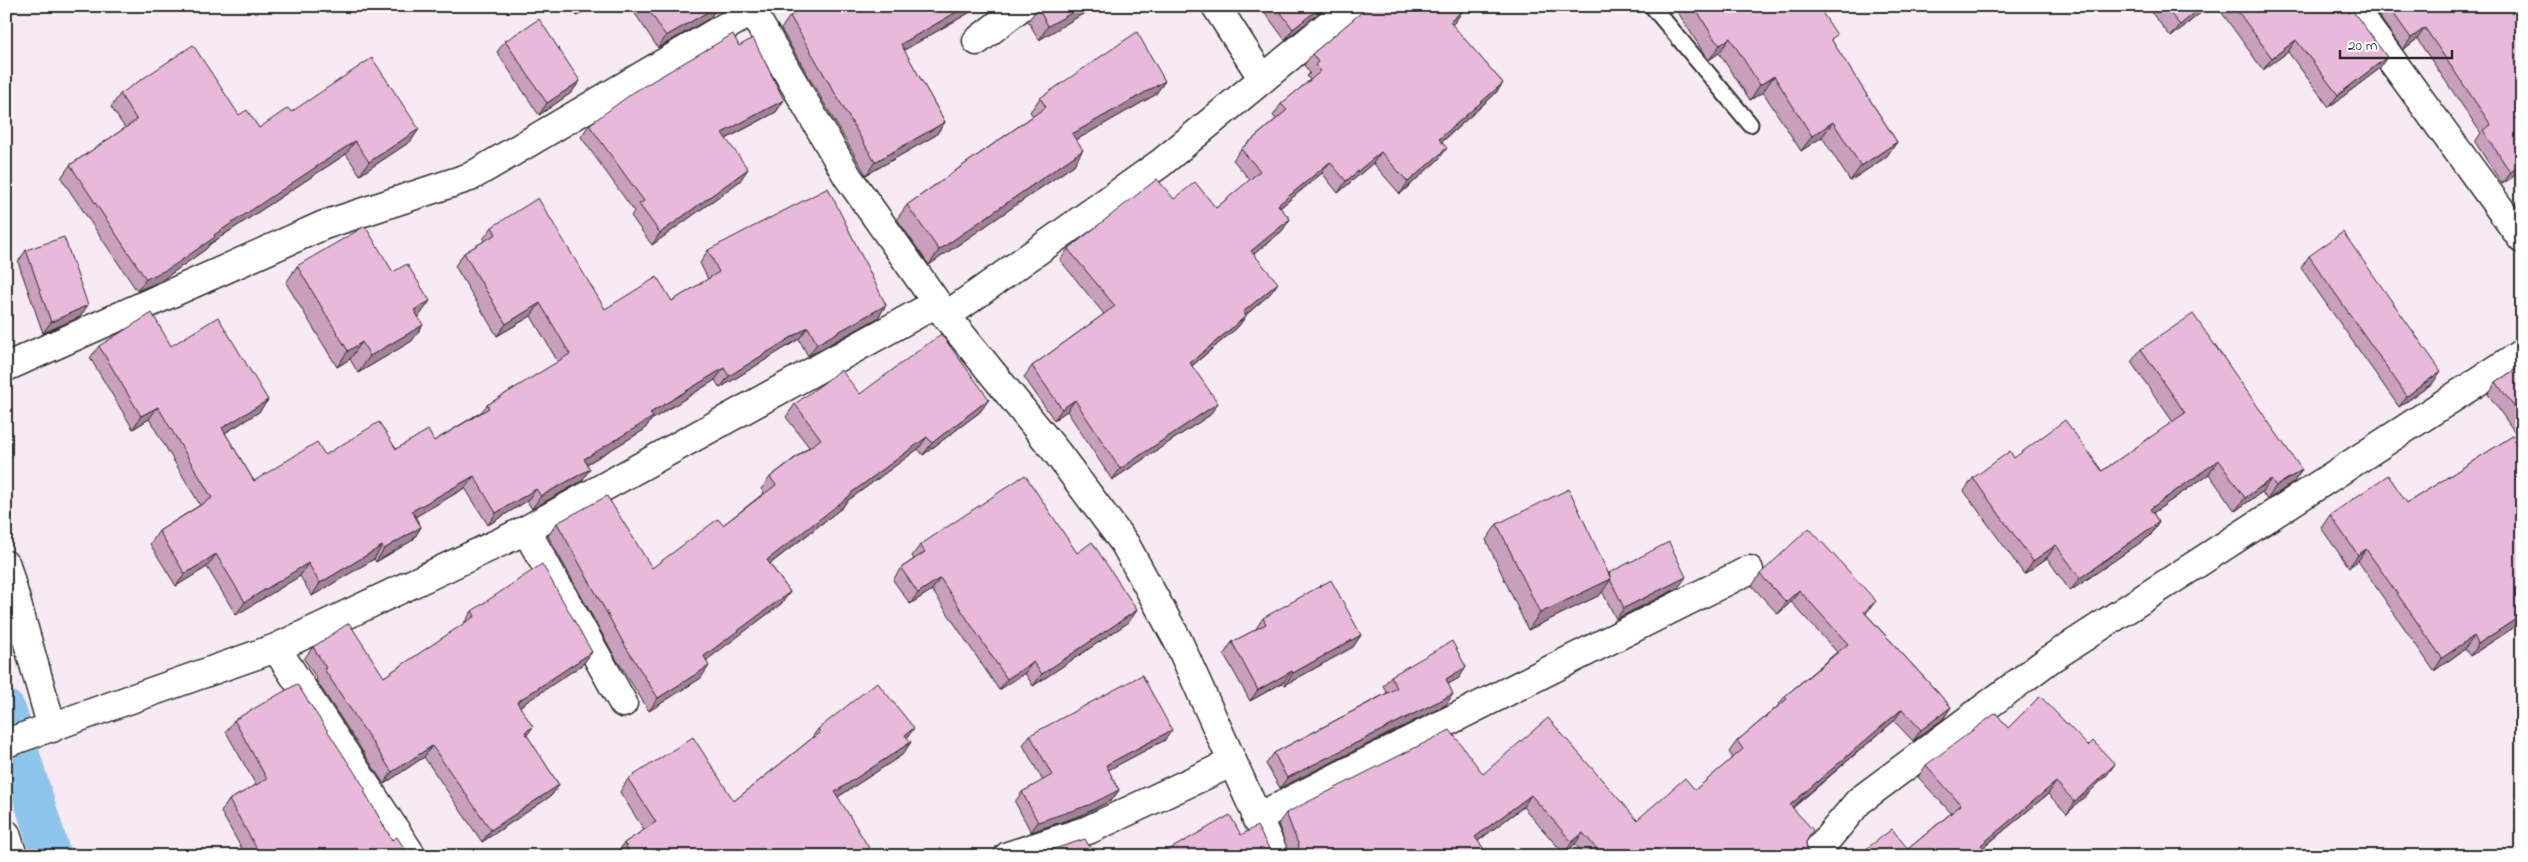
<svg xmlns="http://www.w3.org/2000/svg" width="2528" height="862" viewBox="0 0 2528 862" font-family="'Indie Flower',sans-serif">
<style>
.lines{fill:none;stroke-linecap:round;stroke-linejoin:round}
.canal{stroke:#8ec5ec;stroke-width:40}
.lane-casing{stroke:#2b2b2b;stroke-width:19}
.street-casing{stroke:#2b2b2b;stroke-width:31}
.lane{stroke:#fff;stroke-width:15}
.street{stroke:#fff;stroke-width:28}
.wall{fill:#c89fbc;stroke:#2b2b2b}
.shaded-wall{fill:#a38299;stroke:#2b2b2b}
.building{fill:#e9b9db;stroke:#2b2b2b}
</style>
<rect width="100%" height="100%" fill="#f8eaf4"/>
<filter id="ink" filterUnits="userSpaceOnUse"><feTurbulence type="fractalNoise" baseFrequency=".02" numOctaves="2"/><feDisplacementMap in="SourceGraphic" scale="10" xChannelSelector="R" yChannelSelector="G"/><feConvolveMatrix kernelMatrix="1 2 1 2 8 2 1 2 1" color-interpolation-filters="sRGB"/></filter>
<g filter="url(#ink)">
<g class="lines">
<path class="canal" d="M6 710 51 856"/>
<g class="lane-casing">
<path id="lane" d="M1652 6 1750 124"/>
</g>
<g class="street-casing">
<path id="street" d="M749 6 848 177 946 316 1058 454 1125 544 1178 641 1275 856
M1216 6 1263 79
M2352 6 2522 239
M977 41 1022 6
M946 316 1161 163 1351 6
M6 367 324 225 470 177 752 11
M526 530 623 703
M6 565 52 728
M276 648 412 856
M6 743 276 648 526 530 937 303
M1256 818 1749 570
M6 834 13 856
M1008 856 1088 830 1231 763
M1813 856 1859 801 2050 659 2522 353"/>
</g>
<use href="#lane" class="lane"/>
<use href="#street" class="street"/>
</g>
<path class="wall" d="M571 6H592L577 16Z
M630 6H718L710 18 658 48Z
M981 6 904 50 945 122 936 135 866 175 781 29 790 16Z
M1037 6H1096L1039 40 1028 21 1037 9Z
M1260 6H1328L1285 40Z
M1366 6H1460L1463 10 1455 22 1452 25 1503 83 1495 94 1442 142 1439 159 1400 194 1373 163 1338 193 1322 173 1280 208 1290 219 1282 231 1254 254 1270 294 1246 315V316L1238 327 1192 366 1210 415 1112 480 1067 411 1054 420 1024 377 1032 366 1104 314 1060 260 1068 249 1174 199 1216 208 1250 180 1233 160 1241 149 1276 119 1273 116 1281 104 1310 80 1307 76 1310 73 1304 65 1312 54 1366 9Z
M1674 6H1818L1832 41 1897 142 1886 157 1850 181 1822 137 1801 151 1763 92 1750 100 1719 53 1709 60 1705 55Z
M2146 6H2209L2171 37Z
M2217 6H2344L2379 69 2329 107 2288 52 2263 70Z
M2372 6H2522V171L2502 184 2475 142 2481 133 2417 39 2403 50Z
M505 41 580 81 571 93 539 115 497 52Z
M739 46 784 100 776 112 726 139 740 181 652 245 631 216 634 211 581 137 589 125Z
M1165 81 1155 95 1076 140 1074 165 929 265 897 219 907 205 1033 116 1030 112 1040 98Z
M120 94 239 115 259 128 291 112 419 129 411 141 360 175 346 154 210 244 206 249 161 281 137 291 61 178 70 165 125 128 111 107Z
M492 227 605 309 672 301 708 279 700 263 708 250 886 305 878 318 808 356 799 339 720 388 715 380 651 420 644 430 587 464 582 481 532 509 527 501 488 525 465 488 415 517 421 527 413 540 376 562 374 559 312 596 300 576 236 615 207 567 176 586 150 544 159 531 200 505 149 419 133 429 90 358 99 346H171L268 400 259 412 225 433 254 481 325 455 396 449 434 441 481 412 487 405 558 362 531 316 497 336 455 266 464 253 484 241 483 239Z
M26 250 80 317 43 333 18 262Z
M2309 256 2433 383 2399 407 2301 268Z
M297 266 419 317 412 341 358 373 350 359 337 367 286 283Z
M2141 349 2302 470 2293 483 2267 500 2262 492 2235 511 2209 474 2153 513 2159 522 2150 536 2070 591 2047 558 2024 574 1964 491 1973 478 2014 458 2102 471 2173 422 2131 362Z
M2522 365V608L2519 610 2522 616 2513 628 2470 656 2465 649 2434 671 2358 561 2349 567 2321 528 2330 515 2407 503 2516 434 2488 394 2496 382Z
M860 394 989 399 980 412 923 455 918 449 846 502 843 507 770 564 790 592 781 604 706 660 701 678 649 711 615 657 548 536 557 523 652 568 723 525 764 493 761 489 770 477 809 447 786 417 795 404Z
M1497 524 1609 573 1678 588 1616 619 1602 591 1600 595 1528 630 1486 540Z
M920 545 1077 553 1137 610 1129 622 1033 686 1025 673 999 690 932 590 910 604 893 580 901 568 914 559 912 556Z
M1760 574 1867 612 1866 614 1951 707 1943 719 1913 741 1894 721 1793 808 1806 842 1807 850 1811 856H1585L1575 844 1564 854 1523 807 1478 841 1489 856H1290L1278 824 1286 813 1483 774 1637 820 1695 790 1733 758 1729 752 1737 741 1777 707 1785 696 1837 652 1791 602 1778 614 1752 586Z
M472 611 592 652 583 664 520 706 527 736 559 785 551 796 482 842 424 757 384 784 316 680 317 679 304 659 313 647 384 677 464 624V623Z
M1263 618 1361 635 1353 647 1285 685 1284 682 1250 701 1224 654 1232 642 1255 630Z
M1466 667 1459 678 1448 684 1446 705 1280 788 1266 764 1274 753 1387 693 1383 686 1391 676Z
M234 720 364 792 392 840 410 856H246L221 812 229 800 256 785 226 732Z
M2008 728 2107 775 2067 814 2048 794 1983 848 1908 849 1951 813 1918 777 1926 765Z
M818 729 907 738 911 742 902 755 838 797 864 856H616L624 843 644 830 620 792 628 779 734 801 810 740Z
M1030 735 1165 740 1108 770 1119 790 1112 800 1082 815 1031 832 1015 802 1022 792 1043 781 1023 745Z"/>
<path class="shaded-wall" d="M584 6H592L577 16Z
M718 6 710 18 658 48 666 36Z
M967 6H981L892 57 901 44Z
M1084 6H1096L1039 40 1048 26Z
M1322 6H1328L1285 40 1293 29Z
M2203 6H2209L2171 37 2180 25Z
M1463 10 1455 22 1442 34 1450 22Z
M2425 28 2417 39 2403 50 2411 38Z
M1730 38 1719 53 1709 60 1720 45Z
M2296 40 2288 52 2263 70 2272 58Z
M2387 57 2379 69 2329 107 2338 95Z
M1774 76 1763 92 1750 100 1760 85Z
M580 81 571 93 539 115 547 103Z
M1165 81 1155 95 1062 148 1072 134Z
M1503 83 1495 94 1431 151 1439 139Z
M784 100 776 112 714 145 722 133Z
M945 122 936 135 866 175 875 162Z
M1833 122 1822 137 1801 151 1812 136Z
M419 129 411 141 360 175 369 162Z
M355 141 346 154 210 244 206 249 161 281 137 291 146 279Z
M1897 142 1886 157 1850 181 1861 166Z
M1447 148 1439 159 1400 194 1408 182Z
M1083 150 1074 165 929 265 939 250Z
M1381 152 1373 163 1338 193 1346 181Z
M1330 162 1322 173 1270 216 1278 205Z
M2522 165V171L2502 184 2510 172Z
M748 169 740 181 652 245 660 233Z
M1290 219 1282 231 1243 263 1251 251Z
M1278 283 1270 294 1235 324 1243 312Z
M430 301 418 318 414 310Z
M540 303 531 316 497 336 506 324Z
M88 305 80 317 43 333 51 322Z
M886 305 878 318 808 356 817 344Z
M1246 316 1238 327 1182 374 1190 363Z
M423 325 412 341 358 373 370 356Z
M808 327 799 339 720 388 729 376Z
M362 342 350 359 337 367 348 351Z
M724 368 715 380 651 420 644 430 575 471 584 459 650 413Z
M2441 371 2433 383 2399 407 2407 396Z
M989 399 980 412 923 455 932 443Z
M268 400 259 412 213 440 222 428Z
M1075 400 1067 411 1054 420 1062 409Z
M1218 403 1210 415 1112 480 1120 469Z
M158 407 149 419 133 429 141 416Z
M927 437 918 449 846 502 843 507 758 573 767 560 851 493Z
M2219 460 2209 474 2140 522 2150 509Z
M590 469 582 481 532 509 541 496Z
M2302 470 2293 483 2267 500 2276 486Z
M474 476 465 488 403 524 412 511Z
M2271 479 2262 492 2235 511 2245 498Z
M536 489 527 501 488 525 496 513Z
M2159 522 2150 536 2070 591 2080 578Z
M421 527 413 540 376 562 384 549Z
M2056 545 2047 558 2024 574 2033 561Z
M382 546 374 559 312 596 320 583Z
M2366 549 2358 561 2349 567 2358 555Z
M216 554 207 567 176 586 185 574Z
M308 563 300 576 236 615 245 602Z
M1686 577 1678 588 1616 619 1624 608Z
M940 578 932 590 910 604 918 593Z
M1611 579 1600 595 1528 630 1540 613Z
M1799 590 1791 602 1778 614 1786 602Z
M790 592 781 604 695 669 704 656Z
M1876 601 1867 612 1856 623 1864 612Z
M2522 602V608L2507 618 2516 606Z
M1137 610 1129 622 1033 686 1042 674Z
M2522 615 2513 628 2470 656 2478 644Z
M1361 635 1353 647 1285 685 1293 673Z
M2474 636 2465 649 2434 671 2442 658Z
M592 652 583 664 509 714 517 702Z
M1033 662 1025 673 999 690 1007 679Z
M709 666 701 678 649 711 658 698Z
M1466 667 1459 678 1438 690 1446 679Z
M1292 671 1284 682 1250 701 1258 690Z
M1453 694 1446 705 1280 788 1287 778Z
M1951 707 1943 719 1913 741 1921 730Z
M1902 709 1894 721 1782 816 1790 805Z
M533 727 525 738V732Z
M914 728 905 741V735Z
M1172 730 1165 740 1099 775 1106 765Z
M911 742 902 755 827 804 835 792Z
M432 746 424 757 384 784 392 772Z
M2115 764 2107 775 2067 814 2075 802Z
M2056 782 2048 794 1973 856 1981 845Z
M559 785 551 796 482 842 491 830Z
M1119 790 1112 800 1082 815 1031 832 1038 822Z
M1531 795 1523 807 1467 849 1475 837Z
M1583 833 1575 844 1564 854 1572 842Z
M869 848 864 856H859Z"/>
<path class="building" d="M646 6H718L666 36Z
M807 6H967L901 44 945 122 875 162 790 16Z
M1039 6H1084L1048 26 1038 8Z
M1276 6H1322L1293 29Z
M1369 6H1460L1463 10 1450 22 1503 83 1439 139 1447 148 1408 182 1381 152 1346 181 1330 162 1278 205 1290 219 1251 251 1278 283 1243 312 1246 316 1190 363 1218 403 1120 469 1075 400 1062 409 1032 366 1115 306 1068 249 1157 179 1174 199 1195 182 1216 208 1260 171 1241 149 1287 110 1281 104 1321 71 1315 65 1318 62 1312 54Z
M1694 6H1818L1837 35 1831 39 1897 142 1861 166 1833 122 1812 136 1774 76 1760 85 1730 38 1720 45 1715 40Z
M2164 6H2203L2180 25Z
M2234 6H2344L2349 13 2352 10 2387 57 2338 95 2296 40 2272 58Z
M2388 6H2522V165L2510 172 2483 130 2491 125 2425 28 2411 38Z
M539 19 580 81 547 103 505 41Z
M1137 32 1165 81 1072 134 1083 150 939 250 907 205 1046 107 1040 98Z
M733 34 739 46 753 38 784 100 722 133 748 169 660 233 639 204 644 201 589 125 634 92Z
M193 45 239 115 247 110 259 128 288 108 291 112 372 58 419 129 369 162 355 141 214 235 215 237 170 268 146 279 70 165 137 120 120 94Z
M828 188 886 305 817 344 808 327 729 376 724 368 650 413 653 417 584 459 590 469 541 496 536 489 496 513 474 476 412 511 421 527 384 549 382 546 320 583 308 563 245 602 216 554 185 574 159 531 212 498 158 407 141 416 99 346 152 313 171 346 218 317 268 400 222 428 254 481 317 442 325 455 379 422 396 449 428 430 434 441 489 408 487 405 570 354 540 303 506 324 464 253 496 234 492 227 538 198 605 309 657 277 672 301 719 272 708 250Z
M365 226 393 272 407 264 430 301 414 310 423 325 370 356 362 342 348 351 297 266Z
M2343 232 2441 371 2407 396 2309 256Z
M64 237 88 305 51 322 26 250Z
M2193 314 2302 470 2276 486 2271 479 2245 498 2219 460 2150 509 2159 522 2080 578 2056 545 2033 561 1973 478 2010 451 2014 458 2065 420 2102 471 2185 413 2141 349Z
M941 334 989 399 932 443 927 437 851 493 852 494 767 560 790 592 704 656 709 666 658 698 624 644 557 523 607 496 652 568 718 519 723 525 776 485 770 477 821 439 795 404 841 370 860 394Z
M2522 365V418L2496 382Z
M2522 430V602L2516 606 2522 615 2478 644 2474 636 2442 658 2366 549 2358 555 2330 515 2388 475 2407 503Z
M1025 475 1077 553 1092 542 1137 610 1042 674 1033 662 1007 679 940 578 918 593 901 568 925 552 920 545Z
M1569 489 1611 579 1540 613 1497 524Z
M1809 528 1876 601 1864 612 1951 707 1921 730 1902 709 1790 805 1813 830 1806 842 1807 850 1811 856H1603L1583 833 1572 842 1531 795 1475 837 1489 856H1293L1295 854 1299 846 1286 813 1450 730 1483 774 1548 718 1637 820 1685 778 1695 790 1743 749 1737 741 1787 699 1785 696 1848 644 1799 590 1786 602 1760 574Z
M1669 542 1686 577 1624 608 1610 579H1611L1609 573Z
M542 564 592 652 517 702 533 727 525 732 559 785 491 830 432 746 392 772 324 669 326 668 313 647 349 623 384 677 475 616 472 611Z
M1331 580 1361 635 1293 673 1292 671 1258 690 1232 642 1266 624 1263 618Z
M1452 641 1466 667 1446 679 1453 694 1287 778 1274 753 1397 688 1391 676Z
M1142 675 1172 730 1106 765 1119 790 1089 805 1038 822 1022 792 1052 775 1030 735Z
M877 682 914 728 905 735 911 742 835 792 869 848 859 856H632L624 843 656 822 628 779 693 737 734 801 820 732 818 729Z
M297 684 366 790 364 791 392 840 397 837 407 853 410 856H261L229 800 267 779 234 720Z
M2040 696 2088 746 2093 741 2115 764 2075 802 2056 782 1981 845 1990 856H1857L1892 829 1908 849 1961 805 1926 765 1996 713 2008 728Z
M1230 815 1241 835 1257 826 1273 856H1158Z
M1085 839 1095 856H1040L1051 850Z
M1834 853 1837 856H1831Z"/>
</g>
<rect width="2528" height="862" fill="none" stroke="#fff" stroke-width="25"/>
<rect x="12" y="12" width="2503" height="837" fill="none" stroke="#2b2b2b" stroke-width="2" filter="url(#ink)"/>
<path d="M2340 50v8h112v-8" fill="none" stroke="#2b2b2b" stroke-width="2.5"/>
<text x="2348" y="50" font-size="15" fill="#2b2b2b" stroke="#ffffff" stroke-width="4" paint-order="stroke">20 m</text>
</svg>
